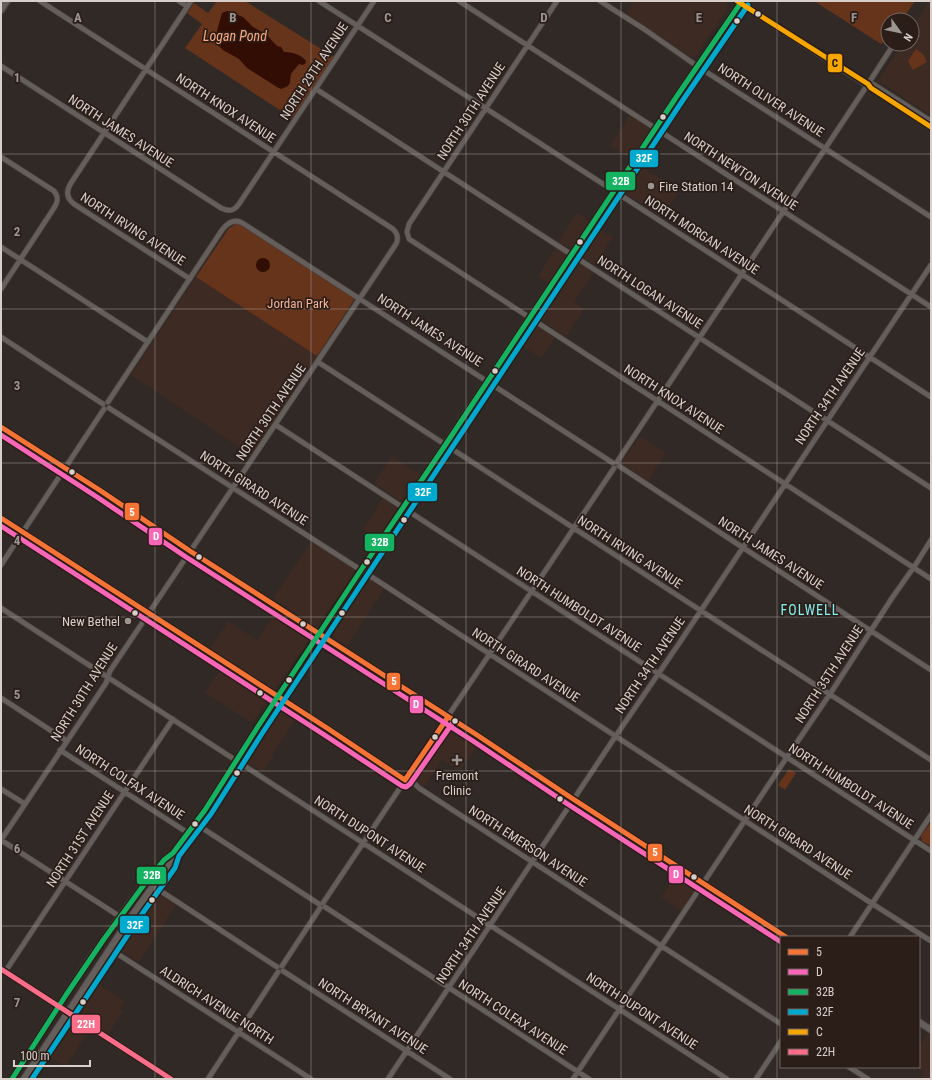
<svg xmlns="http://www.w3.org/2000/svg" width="932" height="1080" viewBox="0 0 932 1080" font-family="'Roboto Condensed',sans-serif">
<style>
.built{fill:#3d2b23}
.green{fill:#66331b}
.water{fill:#310d03}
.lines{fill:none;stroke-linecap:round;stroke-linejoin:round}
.minor-casing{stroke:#4e4744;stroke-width:6}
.tertiary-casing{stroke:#4e4744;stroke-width:8}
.secondary-casing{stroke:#4e4744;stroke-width:8}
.minor{stroke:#655f5c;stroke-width:4.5}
.tertiary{stroke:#655f5c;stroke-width:5.5}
.secondary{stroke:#655f5c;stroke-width:6}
.bus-1-casing{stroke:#2b1d18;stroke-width:8}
.bus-2-casing{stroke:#2b1d18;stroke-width:8}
.bus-3-casing{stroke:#2b1d18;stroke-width:8}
.bus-4-casing{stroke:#2b1d18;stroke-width:8}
.bus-5-casing{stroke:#2b1d18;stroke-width:8}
.bus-6-casing{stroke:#2b1d18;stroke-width:8}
.bus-1{stroke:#f57335;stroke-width:5}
.bus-2{stroke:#fa66b7;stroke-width:5}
.bus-3{stroke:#13b361;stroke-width:5}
.bus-4{stroke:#00a9ce;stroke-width:5}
.bus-5{stroke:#f7a600;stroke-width:5}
.bus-6{stroke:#fb6d88;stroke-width:5}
.grid{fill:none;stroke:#9d9591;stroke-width:1;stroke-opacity:0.55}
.bus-dot{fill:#d8cfcb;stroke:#2b1d18;stroke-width:1.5}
.poi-dot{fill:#9d9591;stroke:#2b1d18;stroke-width:1.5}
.labels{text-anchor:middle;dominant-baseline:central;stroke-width:3.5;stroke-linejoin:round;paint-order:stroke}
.street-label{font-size:13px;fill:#d8cfcb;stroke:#2b1d18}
.poi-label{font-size:13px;fill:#d8cfcb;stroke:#2b1d18;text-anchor:start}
.park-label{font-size:13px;fill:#f4b296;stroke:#2b1d18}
.water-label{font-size:14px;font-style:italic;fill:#fea781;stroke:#2b1d18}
.neighbourhood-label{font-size:14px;letter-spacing:1px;fill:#84f0ef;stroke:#2b1d18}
.grid-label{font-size:13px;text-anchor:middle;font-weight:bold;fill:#9d9591;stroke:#2b1d18;stroke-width:3.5;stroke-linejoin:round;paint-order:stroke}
.line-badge{stroke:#2b1d18;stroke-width:1.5}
.badge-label{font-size:11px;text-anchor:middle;font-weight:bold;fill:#fff}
.pale-badge-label{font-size:11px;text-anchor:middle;font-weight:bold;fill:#111}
</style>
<rect width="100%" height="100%" fill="#302926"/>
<path class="built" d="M634 1H723L727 4V9L696 56 694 57 690 56 626 14Z
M929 1H931V115L878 81 902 44H912V28Z
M630 115 649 128V131L631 159 610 146Z
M638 164 679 191 662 217 621 191 622 187Z
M577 213 589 221 572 246 567 247 558 241Z
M596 227 613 237 595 265 582 257 580 254V251Z
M556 248 564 253 565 258 549 283 538 276Z
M576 262 579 263 594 272 574 302 584 309 566 337 537 317 538 314 559 283 563 278 573 264Z
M196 277 317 356 251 455 131 375Z
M533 324 555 338 541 358 518 344 530 326Z
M640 436 666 453 648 481 622 464 623 461Z
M392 456 421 475 406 496 402 500H399L374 483Z
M383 498 395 506 397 510 396 513 378 539 363 529Z
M311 542 353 568 355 570V572L354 575 318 624 316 626 313 625 273 598Z
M364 577 367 578 384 589 347 646 329 634 345 608 360 580Z
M277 610 312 635 275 689H273L210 649 228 621 257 640Z
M223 665 245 680 251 682 269 694 270 698 252 723 205 693Z
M281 703 283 704 299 714 272 755 273 757 263 772 244 761V758L245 755 279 705Z
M451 724 479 742 460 771 442 760 424 787 413 780V776L447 726Z
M678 871 690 879 695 881 698 885V887L682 911 661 897Z
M154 893 159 894 176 905 139 962 119 950 118 948V946L152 894Z
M95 982 125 1001 120 1009 123 1011 108 1034 78 1013 77 1011 78 1008Z
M68 1021H73L89 1030 66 1067 48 1056 51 1052 53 1043Z
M928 1033 931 1034V1079H920L924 1072 917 1067H919V1047Z"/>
<path class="green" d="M217 1H245L334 57 292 118 185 48 202 24 187 13 194 3 208 13Z
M814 1H915L902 20H888V38L886 39 881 44Z
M916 49 923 54 927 62 913 70 908 61Z
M236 224H239L339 289H342L353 296 354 300 317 356 196 277 229 228Z
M789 769 796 773 785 790 778 785Z
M931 822V846L922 841 921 836Z"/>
<path class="water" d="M227 11 243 17 253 27 267 35 274 43 277 46 281 47 284 52C292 52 302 55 306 61L305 64 302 65 299 64C297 67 293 70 291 74 289 83 293 85 281 89L277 87 247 68 239 59 223 50 217 44 215 38 222 13Z
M256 265a7 7 0 1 1 14 0a7 7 0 1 1-14 0Z"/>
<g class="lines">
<g class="minor-casing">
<path id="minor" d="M179 1 187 6
M319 1 614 191 931 397
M459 1 931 307
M557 1 409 224 407 232 409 239 931 579
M600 1 644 29 697 66 931 217
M1 66 221 208C229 212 234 211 239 204L374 1
M316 89 566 251 931 488
M1 157 54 191C59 197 58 202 54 208L1 289
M1 247 148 342
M190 279 74 204C66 198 66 191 71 183L191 1
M1 337 103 404
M318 362 931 760
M108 402 222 230C228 222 235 218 244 224L613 463
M109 408 381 583 868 901 931 941
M276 425 931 851
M617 462 868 84 892 47
M619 466 742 547 931 670
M1 565 104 409
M1 608 727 1079
M1 698 67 741
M60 750 188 833
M405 780 413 782 419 788 781 1024
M1 789 25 804
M196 824 319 904
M1 840 106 683 110 671 360 298 396 244C399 238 397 233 393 229L40 1
M1 840 119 916
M153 886 277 967
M323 903 614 468
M325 907 589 1079
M850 937 931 815
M110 949 311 1079
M282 966 320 908
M283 971 450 1079
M5 972 173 719
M849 1067 868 1079
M208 1079 278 972
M388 1079 613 740 680 642 931 265
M573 1079 787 757 832 691 892 598 916 564 931 540
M756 1079 781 1041"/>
</g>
<g class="tertiary-casing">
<path id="tertiary" d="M1 10 7 1
M1 427 101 491 190 551 477 735 570 797 786 937
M1 518 327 728 405 780
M1 969 171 1079
M919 1022 931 1030"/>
</g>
<g class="secondary-casing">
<path id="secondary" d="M739 2 863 82 868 84 873 85 931 122
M905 110 931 127
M12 1079C60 1004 107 928 164 860L173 853
M24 1079 131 917 169 864 173 853 205 810 257 728 677 96 742 1"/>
</g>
<use href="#minor" class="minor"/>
<use href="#tertiary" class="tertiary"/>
<use href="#secondary" class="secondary"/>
<g class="bus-1-casing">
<path id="bus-1" d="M1 427 101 491 190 551 477 735 570 797 786 937
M1 518 327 728 405 780
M405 780 448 717"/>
</g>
<g class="bus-2-casing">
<path id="bus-2" d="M1 435 97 497 186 557 473 741 566 803 781 942
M1 526 323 734 402 786 406 787 410 784 454 721"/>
</g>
<g class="bus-3-casing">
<path id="bus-3" d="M12 1079 66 995 104 939 143 886 164 860 173 853 205 810 257 728 361 570 446 444 677 96 742 1"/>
</g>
<g class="bus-4-casing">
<path id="bus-4" d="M32 1079 137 921 175 868 179 856 211 814 263 732 683 100 748 5"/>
</g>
<g class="bus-5-casing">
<path id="bus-5" d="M737 1 868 84 871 88 931 127"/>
</g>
<g class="bus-6-casing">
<path id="bus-6" d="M1 969 171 1079"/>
</g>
<use href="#bus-1" class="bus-1"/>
<use href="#bus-2" class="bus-2"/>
<use href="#bus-3" class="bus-3"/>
<use href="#bus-4" class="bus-4"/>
<use href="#bus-5" class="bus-5"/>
<use href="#bus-6" class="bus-6"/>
</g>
<path class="grid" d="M155 1V1079M311 1V1079M466 1V1079M621 1V1079M777 1V1079M1 154H931M1 309H931M1 463H931M1 617H931M1 771H931M1 926H931"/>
<g class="bus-dot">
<circle cx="758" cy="14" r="3.5"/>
<circle cx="737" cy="21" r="3.5"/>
<circle cx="663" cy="117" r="3.5"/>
<circle cx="580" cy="242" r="3.5"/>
<circle cx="495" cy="371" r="3.5"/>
<circle cx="72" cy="472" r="3.5"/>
<circle cx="404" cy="520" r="3.5"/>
<circle cx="199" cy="557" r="3.5"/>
<circle cx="367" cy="562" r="3.5"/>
<circle cx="135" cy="613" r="3.5"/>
<circle cx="342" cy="613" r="3.5"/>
<circle cx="303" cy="624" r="3.5"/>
<circle cx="289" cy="680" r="3.5"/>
<circle cx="260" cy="693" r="3.5"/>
<circle cx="455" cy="721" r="3.5"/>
<circle cx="435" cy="737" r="3.5"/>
<circle cx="237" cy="773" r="3.5"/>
<circle cx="560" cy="799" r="3.5"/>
<circle cx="195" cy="824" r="3.5"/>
<circle cx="694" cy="877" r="3.5"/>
<circle cx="152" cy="900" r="3.5"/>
<circle cx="83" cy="1002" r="3.5"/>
</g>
<g class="poi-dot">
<circle cx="651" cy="186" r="4"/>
<circle cx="128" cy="621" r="4"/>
<path d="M455 754h4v4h4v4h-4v4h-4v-4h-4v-4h4z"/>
</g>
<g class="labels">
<g class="street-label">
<text transform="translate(314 71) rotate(-57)">NORTH 29TH AVENUE</text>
<text transform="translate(771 100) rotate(33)">NORTH OLIVER AVENUE</text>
<text transform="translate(226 108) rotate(33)">NORTH KNOX AVENUE</text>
<text transform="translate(471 111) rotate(-57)">NORTH 30TH AVENUE</text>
<text transform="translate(121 131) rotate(33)">NORTH JAMES AVENUE</text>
<text transform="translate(741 171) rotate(33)">NORTH NEWTON AVENUE</text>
<text transform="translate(133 229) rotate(33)">NORTH IRVING AVENUE</text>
<text transform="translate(702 235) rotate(33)">NORTH MORGAN AVENUE</text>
<text transform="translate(650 292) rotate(33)">NORTH LOGAN AVENUE</text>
<text transform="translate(430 330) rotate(33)">NORTH JAMES AVENUE</text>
<text transform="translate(830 396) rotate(-56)">NORTH 34TH AVENUE</text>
<text transform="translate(674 399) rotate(33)">NORTH KNOX AVENUE</text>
<text transform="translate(271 412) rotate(-56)">NORTH 30TH AVENUE</text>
<text transform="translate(254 488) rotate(33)">NORTH GIRARD AVENUE</text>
<text transform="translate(630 552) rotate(33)">NORTH IRVING AVENUE</text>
<text transform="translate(771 553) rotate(33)">NORTH JAMES AVENUE</text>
<text transform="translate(579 609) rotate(33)">NORTH HUMBOLDT AVENUE</text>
<text transform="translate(526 665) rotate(33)">NORTH GIRARD AVENUE</text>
<text transform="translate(650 665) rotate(-56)">NORTH 34TH AVENUE</text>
<text transform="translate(829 674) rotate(-57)">NORTH 35TH AVENUE</text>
<text transform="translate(84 692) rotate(-58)">NORTH 30TH AVENUE</text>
<text transform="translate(130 782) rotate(33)">NORTH COLFAX AVENUE</text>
<text transform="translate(851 786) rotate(33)">NORTH HUMBOLDT AVENUE</text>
<text transform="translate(370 834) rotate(33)">NORTH DUPONT AVENUE</text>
<text transform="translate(80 839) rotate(-57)">NORTH 31ST AVENUE</text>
<text transform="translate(798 842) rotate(33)">NORTH GIRARD AVENUE</text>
<text transform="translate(528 846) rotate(33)">NORTH EMERSON AVENUE</text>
<text transform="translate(471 935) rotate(-56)">NORTH 34TH AVENUE</text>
<text transform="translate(217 1005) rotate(33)">ALDRICH AVENUE NORTH</text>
<text transform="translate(642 1011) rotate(33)">NORTH DUPONT AVENUE</text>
<text transform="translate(373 1016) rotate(33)">NORTH BRYANT AVENUE</text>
<text transform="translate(513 1017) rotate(33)">NORTH COLFAX AVENUE</text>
</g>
<g class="poi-label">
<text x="659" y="186">Fire Station 14</text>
<text x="120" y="621" text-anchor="end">New Bethel</text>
<text x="457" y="775" text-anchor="middle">Fremont<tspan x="457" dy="15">Clinic</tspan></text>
</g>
<g class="park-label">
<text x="298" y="303">Jordan Park</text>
</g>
<g class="water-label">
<text x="235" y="36">Logan Pond</text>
</g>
<g class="neighbourhood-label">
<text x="810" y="610">FOLWELL</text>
</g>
</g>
<g class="grid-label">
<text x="78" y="22">A</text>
<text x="233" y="22">B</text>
<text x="388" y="22">C</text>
<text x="544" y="22">D</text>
<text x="699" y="22">E</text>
<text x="854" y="22">F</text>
<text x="17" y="82">1</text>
<text x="17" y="236">2</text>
<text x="17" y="390">3</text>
<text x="17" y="545">4</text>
<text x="17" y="699">5</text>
<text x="17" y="853">6</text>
<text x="17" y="1007">7</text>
</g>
<g class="line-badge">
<rect x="827" y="53" width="16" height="20" rx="4" fill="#f7a600"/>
<rect x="629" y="149" width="30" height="19" rx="4" fill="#00a9ce"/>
<rect x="605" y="171" width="31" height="20" rx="4" fill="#13b361"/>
<rect x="407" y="482" width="31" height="20" rx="4" fill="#00a9ce"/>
<rect x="124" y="502" width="16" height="19" rx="4" fill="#f57335"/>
<rect x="148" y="527" width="15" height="19" rx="4" fill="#fa66b7"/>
<rect x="364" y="533" width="31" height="19" rx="4" fill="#13b361"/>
<rect x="386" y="672" width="15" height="19" rx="4" fill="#f57335"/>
<rect x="409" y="695" width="15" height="19" rx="4" fill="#fa66b7"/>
<rect x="647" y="843" width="16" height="19" rx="4" fill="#f57335"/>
<rect x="668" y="865" width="16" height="19" rx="4" fill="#fa66b7"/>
<rect x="136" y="866" width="31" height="19" rx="4" fill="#13b361"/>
<rect x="119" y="915" width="31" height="19" rx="4" fill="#00a9ce"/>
<rect x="71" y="1014" width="30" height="20" rx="4" fill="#fb6d88"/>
</g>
<g class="badge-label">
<text x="644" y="162">32F</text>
<text x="621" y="185">32B</text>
<text x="423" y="496">32F</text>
<text x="132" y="516">5</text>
<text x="156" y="540">D</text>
<text x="380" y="546">32B</text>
<text x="394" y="685">5</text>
<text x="416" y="708">D</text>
<text x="655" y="856">5</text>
<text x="676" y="878">D</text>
<text x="152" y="879">32B</text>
<text x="135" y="929">32F</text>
<text x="86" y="1028">22H</text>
</g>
<g class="pale-badge-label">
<text x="835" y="67">C</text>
</g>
<rect width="932" height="1080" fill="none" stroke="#d8cfcb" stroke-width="4"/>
<rect x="780" y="936" width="140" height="132" fill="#2b1d18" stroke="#706460"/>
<rect x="788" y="949" width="20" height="6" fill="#f57335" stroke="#706460"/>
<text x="816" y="956" font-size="12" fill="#d8cfcb">5</text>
<rect x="788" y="969" width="20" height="6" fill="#fa66b7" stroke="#706460"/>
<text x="816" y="976" font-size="12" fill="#d8cfcb">D</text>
<rect x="788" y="989" width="20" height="6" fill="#13b361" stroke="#706460"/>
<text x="816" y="996" font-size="12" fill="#d8cfcb">32B</text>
<rect x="788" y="1009" width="20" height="6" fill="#00a9ce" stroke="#706460"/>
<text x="816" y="1016" font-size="12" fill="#d8cfcb">32F</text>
<rect x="788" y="1029" width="20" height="6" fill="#f7a600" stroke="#706460"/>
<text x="816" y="1036" font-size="12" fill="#d8cfcb">C</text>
<rect x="788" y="1049" width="20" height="6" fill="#fb6d88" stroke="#706460"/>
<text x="816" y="1056" font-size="12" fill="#d8cfcb">22H</text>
<g transform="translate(900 32) rotate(123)"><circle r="19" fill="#2b1d18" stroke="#706460"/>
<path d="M0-3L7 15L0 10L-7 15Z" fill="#9d9591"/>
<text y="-6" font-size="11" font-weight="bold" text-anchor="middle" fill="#d8cfcb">N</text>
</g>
<path d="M14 1060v6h76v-6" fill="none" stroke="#d8cfcb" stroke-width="2"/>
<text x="20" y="1060" font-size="12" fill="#d8cfcb" stroke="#2b1d18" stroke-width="3" paint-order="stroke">100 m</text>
</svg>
